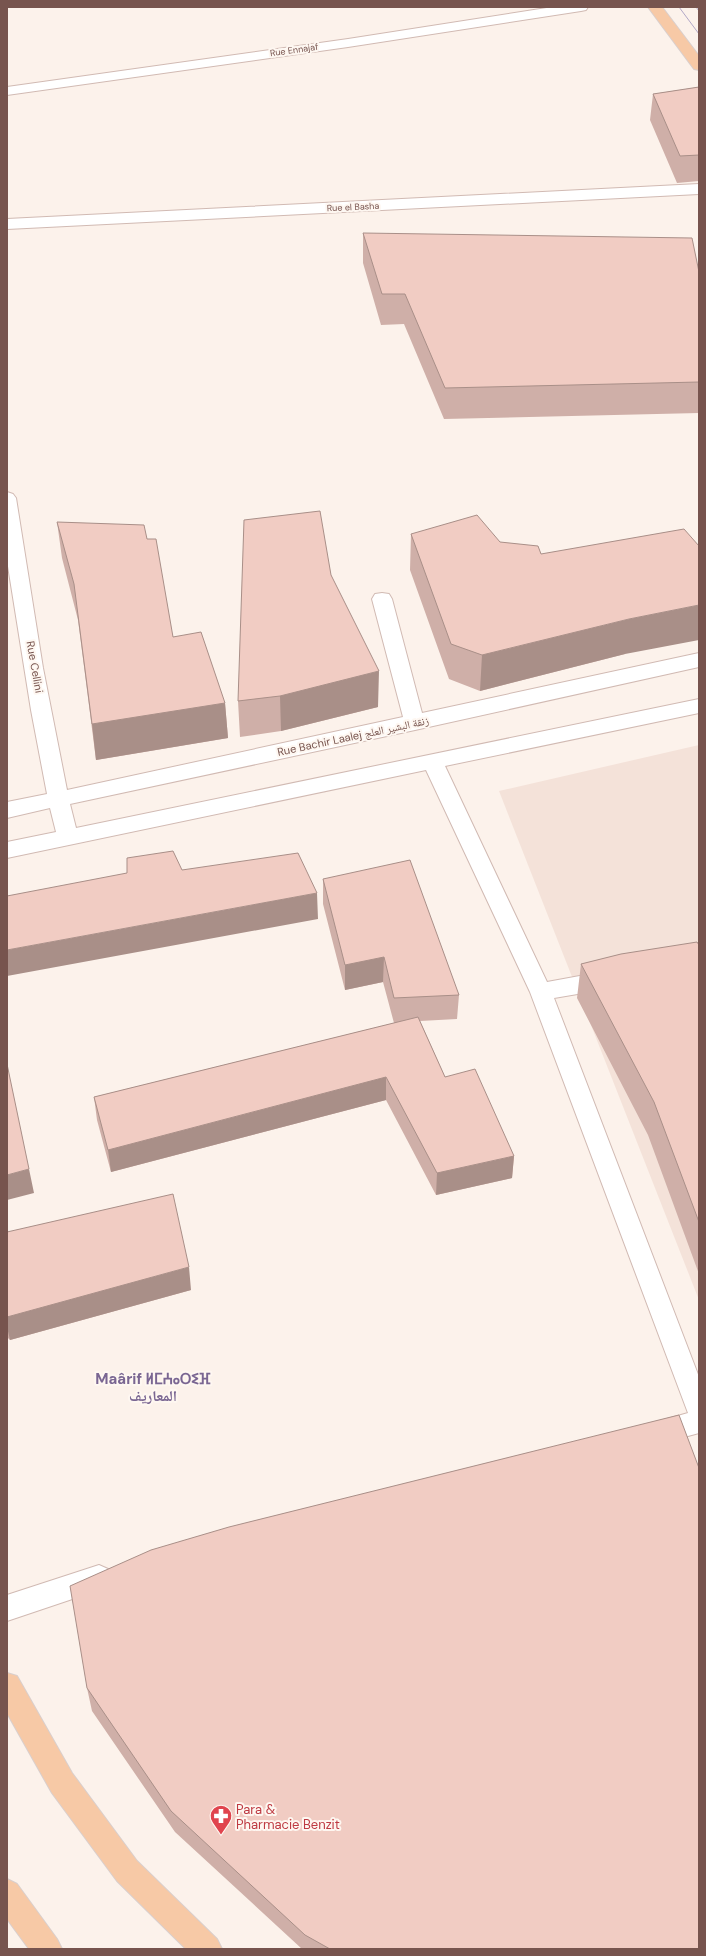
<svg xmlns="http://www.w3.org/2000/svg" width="706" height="1956" viewBox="0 0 706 1956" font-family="'DM Sans','Noto Naskh Arabic','Noto Sans Tifinagh',sans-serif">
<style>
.residential{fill:#f4e2d9}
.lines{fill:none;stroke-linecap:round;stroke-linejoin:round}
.minor-casing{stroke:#d1bab3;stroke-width:2}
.major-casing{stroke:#d9cfcd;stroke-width:2}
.minor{fill:#fff;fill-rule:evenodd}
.major{fill:#f7c9a6;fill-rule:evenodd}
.tram{stroke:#b2a8c7;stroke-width:1}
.wall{fill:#cfafa8}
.shaded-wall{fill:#a98f88}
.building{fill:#f1ccc3;stroke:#a98f88}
.labels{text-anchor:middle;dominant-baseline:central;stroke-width:4;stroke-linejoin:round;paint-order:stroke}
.far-street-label{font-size:9px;fill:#77544e;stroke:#fef7f1}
.street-label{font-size:11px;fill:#77544e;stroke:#fef7f1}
.near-health-label{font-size:13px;fill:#be3a42;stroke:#fef7f1;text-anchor:start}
.district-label{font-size:15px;font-weight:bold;fill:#7a6692;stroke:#fef7f1}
</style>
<rect width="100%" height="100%" fill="#fcf2eb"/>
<path class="residential" d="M699 745V1300L499 791Z"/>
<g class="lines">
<g class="minor-casing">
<path id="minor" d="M553 7H588L586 10 581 11 348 47 7 95V87L348 39Z
M699 184V194L7 229V219Z
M7 492 13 494 16 498 43 668 67 790 403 717 372 599 375 594 382 593 389 594 392 599 422 713 699 653V667L415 730 70 804 76 828 699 699V713L445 766 547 982 607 971 615 974 618 980 615 986 607 989 554 998 699 1377V1433L655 1445 646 1441 642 1433 646 1425 688 1413 530 992 426 770 7 858V842L56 832 50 808 7 818V802L47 794 31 710 7 560Z
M99 1565 108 1569 112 1578 108 1587 7 1621V1595Z"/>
</g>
<g class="major-casing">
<path id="major" d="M648 7H662L699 56V70L694 69Z
M7 1673 17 1676 72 1773 137 1861 217 1939 222 1949H186L117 1881 52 1793 7 1713Z
M7 1879 17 1884 57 1939 62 1949H29L7 1919Z"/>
</g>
<use href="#minor" class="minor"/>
<use href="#major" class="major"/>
<path class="tram" d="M679 7 699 34
M696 7 699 11"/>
</g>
<path class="wall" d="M699 87V181L677 183 650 120 653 94Z
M363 233 699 272V413L444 419 404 324 381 325 363 263Z
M57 522 173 637 225 703 228 738 96 760 78 620 62 558Z
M411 534 500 542 541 554 625 654 480 691 449 679 410 570Z
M331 575 378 707 281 731 240 737 238 701Z
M323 879 459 995 457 1019 420 1021 445 1077 514 1156 512 1178 436 1195 386 1100 111 1172 97 1120 94 1097 394 1023 383 982 345 990 323 904Z
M699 945V1274L648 1135 577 998 581 964Z
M7 1232 191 1290 10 1340 7 1337Z
M87 1688 699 1949H302L175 1832 92 1711Z"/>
<path class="shaded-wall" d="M699 605V640L625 654 480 691 482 655 629 619Z
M379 671 378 707 281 731 280 696Z
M225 703 228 738 96 760 92 724Z
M317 893 318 919 7 976V950Z
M384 957 383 982 345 990V965Z
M386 1077V1100L111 1172 108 1150Z
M514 1156 512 1178 436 1195 437 1173Z
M29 1169 34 1193 7 1200V1175Z
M189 1267 191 1290 10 1340 7 1327V1317Z"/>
<path class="building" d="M699 87V155L680 156 653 94Z
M363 233 692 238 699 272V382L445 388 405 294H382Z
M320 511 331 575 379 671 280 696 238 701 244 520Z
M477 515 500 542 538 546 541 554 684 529 699 546V605L629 619 482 655 451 644 411 534Z
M57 522 144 525 147 539H156L173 637 201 632 225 703 92 724 74 584Z
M173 851 182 870 298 853 317 893 7 950V896L127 873V858Z
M410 860 459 995 394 998 384 957 345 965 323 879Z
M697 942 699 945V1222L654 1102 581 964 621 954Z
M418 1017 445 1077 475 1069 514 1156 437 1173 386 1077 108 1150 94 1097Z
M7 1064 29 1169 7 1175Z
M173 1194 189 1267 7 1317V1232Z
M679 1415 699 1468V1949H330L305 1935 171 1811 87 1688 70 1586 151 1550 229 1527Z"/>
<defs>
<g id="pharmacy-pin" transform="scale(1.15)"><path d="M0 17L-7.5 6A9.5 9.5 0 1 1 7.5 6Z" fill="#e0444e" stroke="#fef7f1"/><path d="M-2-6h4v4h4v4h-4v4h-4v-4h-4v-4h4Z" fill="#fff"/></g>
</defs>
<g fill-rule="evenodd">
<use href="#pharmacy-pin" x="221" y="1816"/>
</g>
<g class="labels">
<g class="far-street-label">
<text transform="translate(294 50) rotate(-8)">Rue Ennajaf</text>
<text transform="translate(353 207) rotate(-3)">Rue el Basha</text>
</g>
<g class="street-label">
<text transform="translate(35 667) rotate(80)">Rue Cellini</text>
<text transform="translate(353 736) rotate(-12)">Rue Bachir Laalej زنقة البشير العلج</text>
</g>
<g class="near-health-label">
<text x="236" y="1809">Para &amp;<tspan x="236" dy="15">Pharmacie Benzit</tspan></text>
</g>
<g class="district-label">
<text x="153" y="1379">Maârif ⵍⵎⵄⴰⵔⵉⴼ<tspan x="153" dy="17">المعاريف</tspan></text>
</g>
</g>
<rect width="706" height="1956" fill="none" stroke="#77544e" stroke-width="16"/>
</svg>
